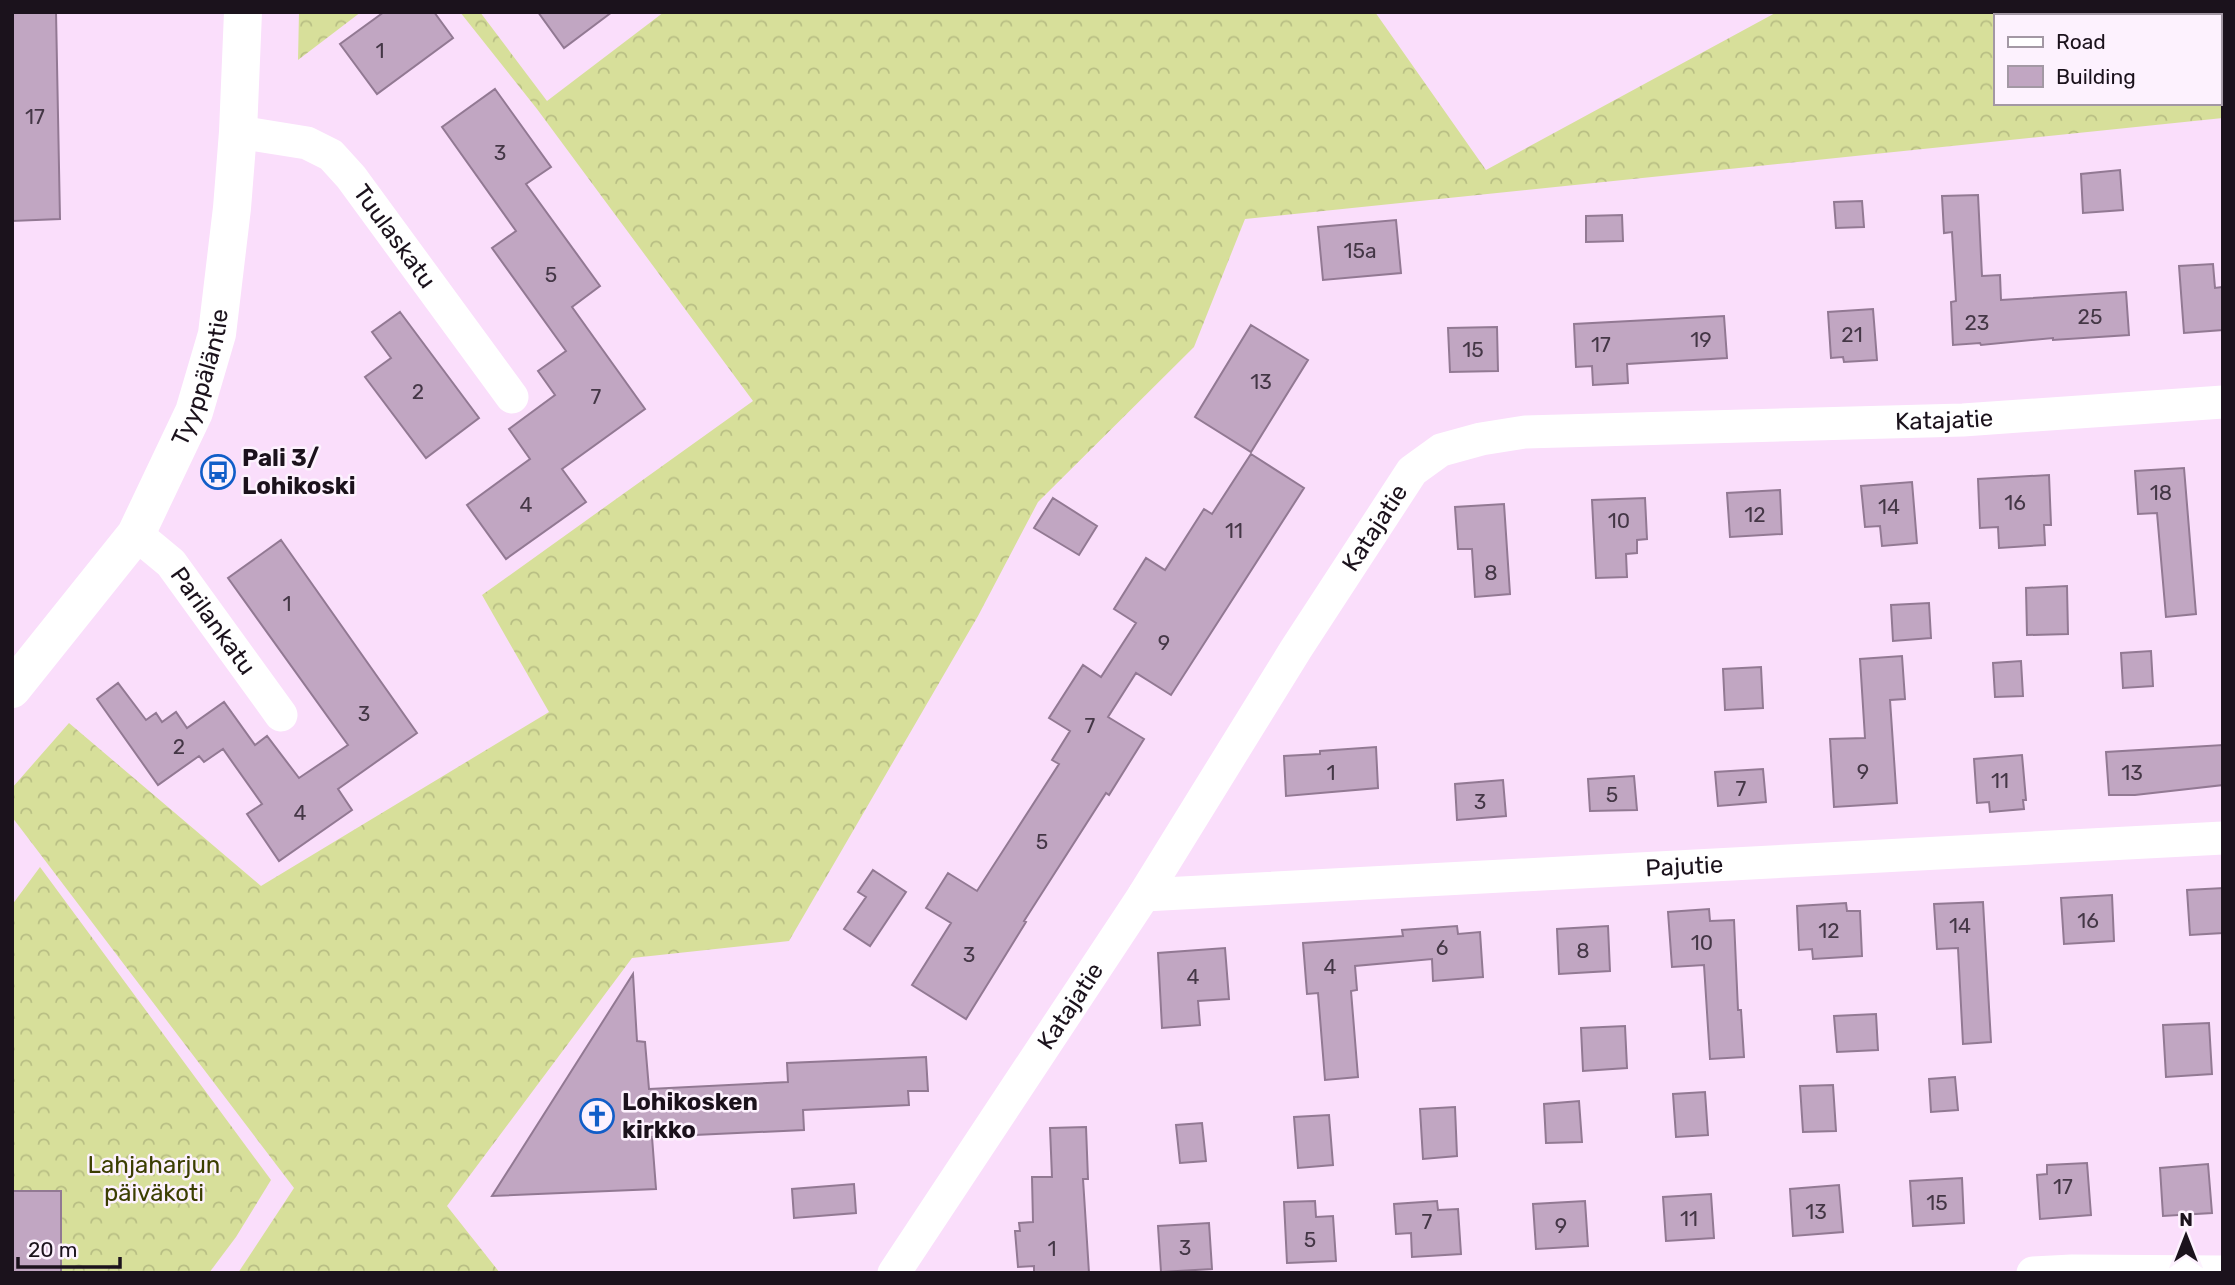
<svg xmlns="http://www.w3.org/2000/svg" width="2235" height="1285" viewBox="0 0 2235 1285" font-family="Rubik,sans-serif">
<style>
.forest{fill:url(#forest-crowns);fill-rule:evenodd}
.building{fill:#c1a6c2;stroke:#927993;stroke-width:2}
.lines{fill:none;stroke-linecap:round;stroke-linejoin:round}
.minor{stroke:#fff;stroke-width:33}
.tertiary{stroke:#fff;stroke-width:38}
.labels{text-anchor:middle;dominant-baseline:central;stroke-width:5;stroke-linejoin:round;paint-order:stroke}
.number-label{font-size:21px;fill:#443746}
.street-label{font-size:24px;fill:#1b121c;stroke:#fdf2fe}
.poi-label{font-size:24px;font-weight:bold;fill:#1b121c;stroke:#fdf2fe;text-anchor:start}
.park-label{font-size:24px;fill:#3b3e01;stroke:#fdf2fe}
</style>
<defs>
<pattern id="forest-crowns" width="20" height="18" patternUnits="userSpaceOnUse" patternTransform="scale(1.75)"><rect width="20" height="18" fill="#d7df9a"/><path d="M2 6a3 3 0 1 1 6 0M12 15a3 3 0 1 1 6 0" fill="none" stroke="#b8be84"/></pattern>
</defs>
<rect width="100%" height="100%" fill="#fadefb"/>
<path class="forest" d="M299 12H361L298 60Z
M460 12H480L547 101 664 12H1375L1486 170 1777 12H2223V118L1245 219 1194 347 1038 502 978 616 789 941 632 958 447 1206 500 1273H238L294 1188 12 817V788L69 723 261 886 549 712 482 595 753 401 537 109ZM1995 16H2219V103H1995Z
M40 867 271 1180 236 1237 209 1273H62L60 1191H12V905Z"/>
<path class="building" d="M12 12H56L60 219 12 221Z
M384 12H434L453 38 377 94 340 44Z
M538 12H612L564 48Z
M495 89 551 167 526 184 600 286 572 307 645 409 562 469 586 502 506 559 467 505 530 459 509 429 555 395 538 371 566 351 492 248 516 231 442 127Z
M2120 170 2123 210 2083 213 2081 174Z
M1978 195 1982 276 2000 275 2001 300 2126 292 2129 335 2053 340V338L1981 345 1980 343 1953 345 1951 302 1956 301 1952 232 1944 233 1942 196Z
M1862 201 1864 227 1836 228 1834 202Z
M1622 215 1623 241 1586 242V216Z
M1396 220 1401 273 1323 280 1318 227Z
M2213 264 2215 288 2223 287V330L2184 333 2179 266Z
M1873 309 1877 360 1844 362 1843 357 1831 358 1828 312Z
M400 312 479 418 426 458 365 377 391 358 372 332Z
M1724 316 1727 358 1627 364 1628 383 1593 385 1592 366 1576 367 1574 324Z
M1251 325 1308 360 1251 452 1195 417Z
M1497 327 1498 371 1450 372 1448 328Z
M1251 454 1304 488 1171 695 1136 673 1108 717 1144 739 1109 795 1106 793 1024 921 1026 922 966 1019 912 985 951 923 926 908 948 873 977 891 1059 764 1052 760 1070 731 1049 718 1083 665 1101 677 1136 623 1114 609 1146 558 1165 570 1204 509 1212 514Z
M2184 468 2196 614 2166 617 2157 513 2138 514 2135 471Z
M2049 475 2051 525H2044L2045 545 1999 548 1998 527 1980 528 1978 479Z
M1912 482 1917 543 1882 546 1880 526 1865 527 1861 486Z
M1780 490 1782 534 1730 537 1727 493Z
M1053 498 1097 526 1079 555 1034 528Z
M1645 498 1647 539 1637 540V553L1626 554 1627 577 1596 578 1592 500Z
M1504 504 1510 594 1475 597 1472 549H1458L1455 507Z
M281 540 417 733 338 789 352 810 279 861 247 814 262 804 223 749 204 762 199 756 158 785 97 699 118 683 146 720 156 713 162 722 176 712 187 728 224 702 255 745 267 736 299 778 348 745 228 578Z
M2067 586 2068 634 2027 635 2026 588Z
M1929 603 1931 638 1893 641 1891 605Z
M2151 651 2153 686 2123 688 2121 653Z
M1902 656 1905 699 1890 700 1897 803 1834 807 1830 739 1865 738 1860 659Z
M2021 661 2023 696 1995 697 1993 663Z
M1761 667 1763 708 1725 710 1723 669Z
M2223 745V785L2135 795H2109L2106 752Z
M1376 747 1378 788 1286 796 1284 756 1320 754V751Z
M2022 755 2026 800H2023L2024 809 1990 812 1989 802 1977 803 1974 759Z
M1763 769 1766 802 1718 806 1715 772Z
M1634 776 1637 810 1590 811 1588 779Z
M1503 780 1506 816 1457 820 1455 784Z
M873 870 906 892 870 946 844 929 866 897 858 892Z
M2223 888V933L2190 935 2187 890Z
M2112 895 2114 941 2064 944 2061 898Z
M1983 902 1991 1042 1963 1044 1958 948 1937 949 1934 904Z
M1846 903 1847 911H1860L1862 956 1813 959 1812 949 1799 950 1797 906Z
M1709 909 1710 921 1734 920 1738 1010H1741L1744 1057 1710 1059 1704 965 1672 967 1668 912Z
M1457 926 1458 934 1480 932 1483 977 1433 981 1432 959 1355 966 1357 990 1351 991 1358 1077 1325 1080 1318 993 1307 994 1303 943 1403 936 1402 930Z
M1608 926 1610 971 1559 974 1557 929Z
M1225 948 1229 999 1198 1001 1200 1025 1162 1028 1158 953Z
M633 974 637 1041 645 1042 649 1089 788 1082 787 1063 926 1057 928 1091H908L909 1105 803 1110 804 1130 652 1137 656 1189 492 1196Z
M1876 1014 1878 1050 1837 1052 1834 1016Z
M2209 1023 2212 1074 2166 1077 2163 1025Z
M1625 1026 1627 1068 1583 1071 1581 1028Z
M1955 1077 1958 1110 1931 1112 1929 1079Z
M1833 1085 1836 1131 1803 1132 1800 1086Z
M1705 1092 1708 1135 1676 1137 1673 1094Z
M1579 1101 1582 1142 1546 1143 1544 1104Z
M1455 1107 1457 1156 1423 1159 1420 1109Z
M1329 1115 1333 1165 1298 1168 1294 1117Z
M1202 1123 1206 1161 1180 1163 1176 1125Z
M1086 1127 1088 1179H1083L1089 1273H1034V1266L1018 1267 1015 1231H1020L1019 1223 1033 1222 1032 1177H1052L1050 1128Z
M2087 1163 2091 1215 2040 1219 2037 1175 2047 1174V1165Z
M2208 1164 2212 1213 2163 1216 2160 1168Z
M1962 1178 1964 1223 1913 1226 1910 1181Z
M854 1184 856 1213 794 1218 792 1189Z
M1839 1185 1843 1232 1793 1236 1790 1189Z
M12 1191H61V1273H12Z
M1711 1194 1714 1238 1666 1241 1663 1197Z
M1315 1201 1316 1217 1333 1216 1336 1261 1287 1263 1284 1202Z
M1437 1201 1438 1210 1458 1209 1461 1254 1412 1257 1411 1233 1396 1234 1394 1204Z
M1585 1201 1588 1246 1536 1249 1533 1204Z
M1209 1223 1212 1269 1161 1272 1158 1226Z"/>
<g class="lines">
<g class="minor">
<path id="s1" d="M238 132 307 143 331 155 351 177 512 397"/>
<path id="s2" d="M136 534 171 563 281 715"/>
<path id="s3" d="M1144 895 2223 838"/>
<path id="s4" d="M894 1273 1144 895 1296 649 1412 471 1441 450 1481 439 1525 432 1963 420 2223 402"/>
<path d="M2033 1273 2072 1271 2223 1272"/>
</g>
<path class="tertiary" id="s5" d="M12 689 136 534 194 412 217 334 232 208 238 132 243 12"/>
</g>
<defs>
<g id="bus-ring" transform="scale(1.75)"><circle r="9.5" fill="#fdf2fe" stroke="#115dc8" stroke-width="1.5"/><path d="M-5-6H5V4H4V6H2V4H-2V6H-4V4H-5ZM-3.5-4V0h7V-4ZM-3.5 1.2v1.5H-2V1.2ZM2 1.2v1.5H3.5V1.2Z" fill="#115dc8"/></g>
<g id="church-ring" transform="scale(1.75)"><circle r="9.5" fill="#fdf2fe" stroke="#115dc8" stroke-width="1.5"/><path d="M-1.2-6h2.4v3.5h3.3v2.4h-3.3V6h-2.4V-.1h-3.3v-2.4h3.3Z" fill="#115dc8"/></g>
</defs>
<g fill-rule="evenodd">
<use href="#bus-ring" x="218" y="472"/>
<use href="#church-ring" x="597" y="1116"/>
</g>
<g class="labels">
<g class="number-label">
<text x="380" y="50">1</text>
<text x="35" y="116">17</text>
<text x="500" y="152">3</text>
<text x="1360" y="250">15a</text>
<text x="551" y="274">5</text>
<text x="2090" y="316">25</text>
<text x="1977" y="322">23</text>
<text x="1852" y="334">21</text>
<text x="1701" y="339">19</text>
<text x="1601" y="344">17</text>
<text x="1473" y="349">15</text>
<text x="1261" y="381">13</text>
<text x="418" y="391">2</text>
<text x="596" y="396">7</text>
<text x="2161" y="492">18</text>
<text x="2015" y="502">16</text>
<text x="526" y="504">4</text>
<text x="1889" y="506">14</text>
<text x="1755" y="514">12</text>
<text x="1619" y="520">10</text>
<text x="1234" y="530">11</text>
<text x="1491" y="572">8</text>
<text x="287" y="603">1</text>
<text x="1164" y="642">9</text>
<text x="364" y="713">3</text>
<text x="1090" y="725">7</text>
<text x="179" y="746">2</text>
<text x="1863" y="771">9</text>
<text x="1331" y="772">1</text>
<text x="2132" y="772">13</text>
<text x="2000" y="780">11</text>
<text x="1741" y="788">7</text>
<text x="1612" y="794">5</text>
<text x="1480" y="801">3</text>
<text x="300" y="812">4</text>
<text x="1042" y="841">5</text>
<text x="2088" y="920">16</text>
<text x="1960" y="925">14</text>
<text x="1829" y="930">12</text>
<text x="1702" y="942">10</text>
<text x="1442" y="947">6</text>
<text x="1583" y="950">8</text>
<text x="969" y="954">3</text>
<text x="1330" y="966">4</text>
<text x="1193" y="976">4</text>
<text x="2063" y="1186">17</text>
<text x="1937" y="1202">15</text>
<text x="1816" y="1211">13</text>
<text x="1689" y="1218">11</text>
<text x="1427" y="1221">7</text>
<text x="1561" y="1225">9</text>
<text x="1310" y="1239">5</text>
<text x="1185" y="1247">3</text>
<text x="1052" y="1248">1</text>
</g>
<g class="street-label">
<text stroke="none"><textPath href="#s1" startOffset="200">Tuulaskatu</textPath></text>
<text stroke="none"><textPath href="#s5" startOffset="369">Tyyppäläntie</textPath></text>
<text stroke="none"><textPath href="#s4" startOffset="1496">Katajatie</textPath></text>
<text stroke="none"><textPath href="#s4" startOffset="887">Katajatie</textPath></text>
<text stroke="none"><textPath href="#s2" startOffset="117">Parilankatu</textPath></text>
<text stroke="none"><textPath href="#s3" startOffset="541">Pajutie</textPath></text>
<text stroke="none"><textPath href="#s4" startOffset="320">Katajatie</textPath></text>
</g>
<g class="poi-label">
<text x="242" y="458">Pali 3/<tspan x="242" dy="28">Lohikoski</tspan></text>
<text x="622" y="1102">Lohikosken<tspan x="622" dy="28">kirkko</tspan></text>
</g>
<g class="park-label">
<text x="154" y="1165">Lahjaharjun<tspan x="154" dy="28">päiväkoti</tspan></text>
</g>
</g>
<rect width="2235" height="1285" fill="none" stroke="#1b121c" stroke-width="28"/>
<rect x="1994" y="14" width="228" height="91" fill="#fdf2fe" stroke="#a398a4" stroke-width="2"/>
<rect x="2008" y="37" width="35" height="10" fill="#ffffff" stroke="#a398a4" stroke-width="2"/>
<text x="2056" y="49" font-size="21" fill="#1b121c">Road</text>
<rect x="2008" y="66" width="35" height="21" fill="#c1a6c2" stroke="#a398a4" stroke-width="2"/>
<text x="2056" y="84" font-size="21" fill="#1b121c">Building</text>
<g transform="translate(2186 1236)" stroke="#fdf2fe" stroke-width="5" paint-order="stroke">
<path d="M0-5L12 26L0 18L-12 26Z" fill="#1b121c"/>
<text y="-10" font-size="19" font-weight="bold" text-anchor="middle" fill="#1b121c">N</text>
</g>
<path d="M18 1257v10h102v-10" fill="none" stroke="#1b121c" stroke-width="3.5"/>
<text x="28" y="1257" font-size="21" fill="#1b121c" stroke="#fdf2fe" stroke-width="5" paint-order="stroke">20 m</text>
</svg>
